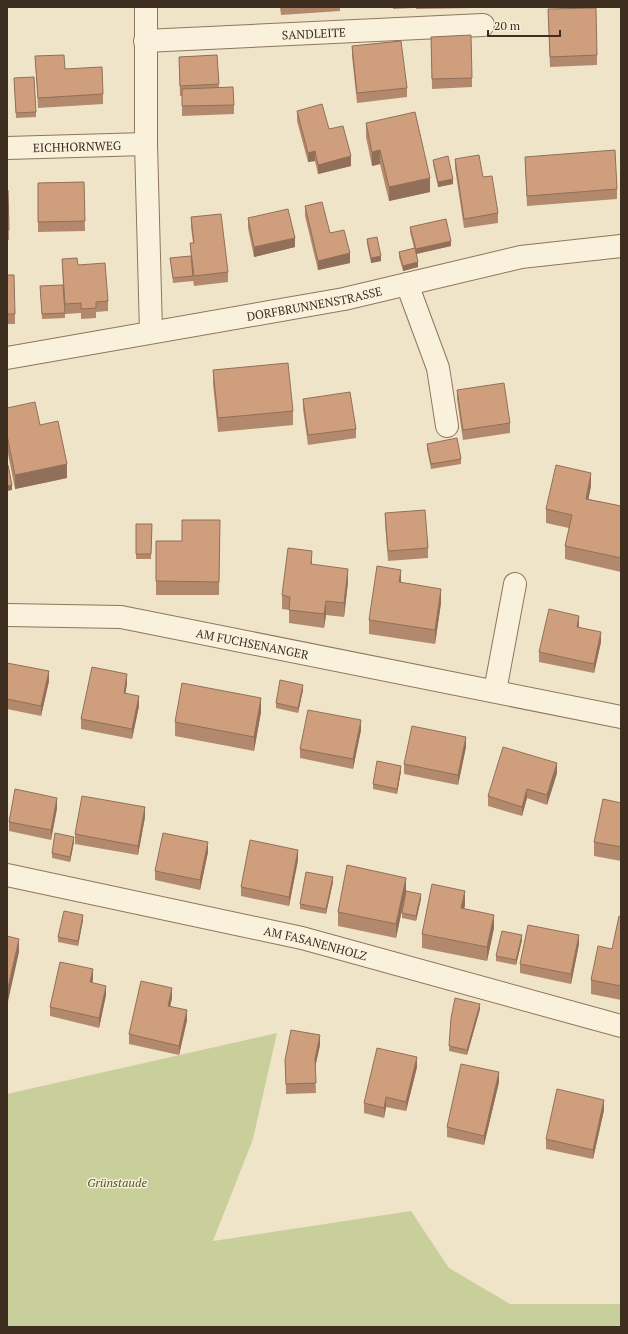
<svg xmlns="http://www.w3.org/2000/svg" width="628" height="1334" viewBox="0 0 628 1334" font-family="'PT Serif',serif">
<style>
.green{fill:#c9cf9b}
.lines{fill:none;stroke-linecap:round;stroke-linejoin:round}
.minor-casing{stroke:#8d765c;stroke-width:24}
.minor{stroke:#faf1dc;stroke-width:22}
.wall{fill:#b2896c}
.shaded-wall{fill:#916f58}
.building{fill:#cf9f7d;stroke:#916f58}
.labels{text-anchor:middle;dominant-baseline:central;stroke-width:3;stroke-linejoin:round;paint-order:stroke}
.street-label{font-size:12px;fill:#3d2e20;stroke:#f7eed8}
.park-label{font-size:12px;font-style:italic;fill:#4d5a26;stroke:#f7eed8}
</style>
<rect width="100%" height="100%" fill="#f0e4c8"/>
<path class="green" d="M277 1033 253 1139 213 1241 411 1211 449 1268 510 1304H621V1327H7V1094Z"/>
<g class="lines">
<g class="minor-casing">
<g id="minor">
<path d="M146 7V144L151 332"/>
<path id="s1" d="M145 41 483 25"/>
<path id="s2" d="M7 148 146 144"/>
<path d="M407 284 438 368 447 426"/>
<path id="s3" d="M7 358 344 299 521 257 621 246"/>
<path id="s4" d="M7 615 121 617 621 717"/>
<path d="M495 691 515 584"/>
<path id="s5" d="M7 875 302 938 621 1026"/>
</g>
</g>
<use href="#minor" class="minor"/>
</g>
<path class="wall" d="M198 7H235L198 8Z
M280 7H340V11L281 15Z
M393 7H413V8L393 9Z
M416 7H472V8L416 9Z
M548 9 597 55V65L550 67Z
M431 37 472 78V87L432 89Z
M352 46 407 88V97L357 103 352 56Z
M217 55 219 88 234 105V114L182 116V96H180L179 57Z
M35 56 65 69 103 94V104L38 108Z
M14 78 36 112V117L16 118Z
M297 111 329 129 351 166 318 174 315 161 308 162 297 121Z
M366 123 430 192 389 201 380 164 372 166 366 137Z
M525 157 617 189V199L527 206 525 166Z
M455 159 483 177 498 213V223L464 228 455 168Z
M433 160 453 184 438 187 433 164Z
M84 182 85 231 38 232V183Z
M7 190H8L9 240H7Z
M305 206 330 233 350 263 318 270 305 216Z
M191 217 228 272V282L194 286 193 280V281L173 283 170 258 191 256 190 243H193L191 227Z
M248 218 295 247 254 257 248 228Z
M410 227 451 246 416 254 418 267 403 271 399 257V252L414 248 410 232Z
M367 239 381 261 371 263 367 244Z
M62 259 78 265 108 301V311L96 312V318L81 319V313L65 314V318L42 319 40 286 63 285Z
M7 275 15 314V324H7Z
M213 370 293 411V425L218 432 213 384Z
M457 390 510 423V433L463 440 457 399Z
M303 399 356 429V438L308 445 303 409Z
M7 408 40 425 67 478 15 489 7 449Z
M427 444 461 459V464L431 469 427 449Z
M591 486 588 499 621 506V572L565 559V546L569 528 546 523V509Z
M385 513 428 548V558L388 561 385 523Z
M220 520 219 595H156V541H182Z
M136 524H152L151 559H136Z
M312 565 348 582 344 617 326 615 324 628 289 623V610L282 609V595Z
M401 583 441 603 435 644 369 634V620Z
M579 626V627L601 642 594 673 539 662V652Z
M7 663 49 681 41 716 7 709Z
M127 684 125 693 139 706 132 739 81 729V719Z
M303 690 298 713 276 708V703Z
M261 712 254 751 175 736V722Z
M361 730 353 769 300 758V749Z
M466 747 458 785 404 774V764Z
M401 771 397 794 373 789V784Z
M557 773 547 805 527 798 522 816 488 806V796Z
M621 803V861L594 856V842Z
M57 808 51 840 9 831V822Z
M145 817 138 855 75 844V834Z
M74 842 70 862 52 858V853Z
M208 852 200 890 155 880V871Z
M298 860 289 906 241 896V887Z
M333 882 326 914 300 909V904Z
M406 891 396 938 338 926V912Z
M421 899 416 921 402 918V913Z
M465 905 464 908 494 928 487 961 422 948V934Z
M621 917V1000L591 994V980L612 949Z
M83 920 78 946 58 942V937Z
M522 940 516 965 496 961V956Z
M579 944 571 984 520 973V964Z
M93 979 92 983 106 995 99 1028 50 1016V1007Z
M172 998 170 1007 187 1020 179 1055 129 1044V1034Z
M480 1009 467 1055 449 1051 451 1018Z
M320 1045 315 1067 316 1093 286 1094 285 1060Z
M417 1067 406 1111 386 1107 384 1118 364 1113V1103Z
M499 1082 484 1145 447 1137V1127Z
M604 1110 593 1159 546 1149V1139Z"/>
<path class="shaded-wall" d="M380 150V164L372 166V152Z
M315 151V161L308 162V153Z
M351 156V166L318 174V165Z
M430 178V192L389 201V187Z
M453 179V184L438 187V182Z
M295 238V247L254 257V247Z
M451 241V246L416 254V249Z
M350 253V263L318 270V261Z
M381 256V261L371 263V258Z
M418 262V267L403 271V266Z
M67 464V478L15 489V475Z
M591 473V486L586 512V499Z
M12 485V490L7 491V486Z
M312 551V565L311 564Z
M348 569V582L344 617V603Z
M401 570V584L399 582Z
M441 589V603L435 644V630Z
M326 601V615L324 628V614Z
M579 616V626L577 636V627Z
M601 632V642L594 673V664Z
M49 671V681L41 716V706Z
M127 674V684L124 703V693Z
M303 685V690L298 713V708Z
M139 696V706L132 739V729Z
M261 698V712L254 751V737Z
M361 720V730L353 769V759Z
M466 737V747L458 785V775Z
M557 763V773L547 805V795Z
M401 766V771L397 794V789Z
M527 789V798L522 816V807Z
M57 798V808L51 840V830Z
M145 807V817L138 855V846Z
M74 837V842L70 862V857Z
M208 842V852L200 890V880Z
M298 850V860L289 906V897Z
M333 877V882L326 914V909Z
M406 878V891L396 938V924Z
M465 891V905L461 922V908Z
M421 894V899L416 921V916Z
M83 915V920L78 946V941Z
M494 915V928L487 961V947Z
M522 935V940L516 965V960Z
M579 935V944L571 984V974Z
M19 939V952L7 1006V992Z
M93 969V979L90 992V982Z
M106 986V995L99 1028V1018Z
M172 988V998L168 1016V1006Z
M480 1004V1009L467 1055V1050Z
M187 1010V1020L179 1055V1046Z
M320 1035V1045L315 1068V1059Z
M417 1057V1067L406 1111V1102Z
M499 1072V1082L484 1145V1136Z
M386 1097V1107L384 1118V1108Z
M604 1100V1110L593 1159V1150Z"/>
<path class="building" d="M596 8 597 55 550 57 548 9Z
M471 35 472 78 432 79 431 37Z
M401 41 407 88 357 93 352 46Z
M64 55 65 69 102 67 103 94 38 98 35 56Z
M217 55 219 84 180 86 179 57Z
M34 77 36 112 16 113 14 78Z
M233 87 234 105 182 106V89Z
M322 104 329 129 343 126 351 156 318 165 315 151 308 153 297 111Z
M415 112 430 178 389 187 380 150 372 152 366 123Z
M615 150 617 189 527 196 525 157Z
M479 155 483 177 492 176 498 213 464 219 455 159Z
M448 156 453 179 438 182 433 160Z
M84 182 85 221 38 222V183Z
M7 190H8L9 230H7Z
M322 202 330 233 344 230 350 253 318 261 305 206Z
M288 209 295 238 254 247 248 218Z
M221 214 228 272 194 276 190 243H194L191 217Z
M446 219 451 241 416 249 410 227Z
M377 237 381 256 371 258 367 239Z
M415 248 418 262 403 266 399 252Z
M191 256 193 276 173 278 170 258Z
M77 258 78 265 105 263 108 301 96 302V308L81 309V303L65 304 62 259Z
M7 275H14L15 314H7Z
M63 285 65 313 42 314 40 286Z
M288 363 293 411 218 418 213 370Z
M504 383 510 423 463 430 457 390Z
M350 392 356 429 308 435 303 399Z
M35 402 40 425 58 421 67 464 15 475 7 435V408Z
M457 438 461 459 431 464 427 444Z
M8 465 12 485 7 486V466Z
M556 465 591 473 586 499 621 506V558L565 546 572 515 546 509Z
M425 510 428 548 388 551 385 513Z
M182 520H220L219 582 156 581V541H182Z
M136 524H152L151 554H136Z
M288 548 312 551 311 564 348 569 344 603 326 601 324 614 289 610 290 597 282 595Z
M377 566 401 570 399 582 441 589 435 630 369 620Z
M549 609 579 616 577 627 601 632 594 664 539 652Z
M7 663 49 671 41 706 7 699Z
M92 667 127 674 124 693 139 696 132 729 81 719Z
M280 680 303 685 298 708 276 703Z
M182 683 261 698 254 737 175 722Z
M308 710 361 720 353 759 300 749Z
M412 726 466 737 458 775 404 764Z
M503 747 557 763 547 795 527 789 522 807 488 796Z
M377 761 401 766 397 789 373 784Z
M15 789 57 798 51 830 9 822Z
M82 796 145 807 138 846 75 834Z
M603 799 621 803V847L594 842Z
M55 833 74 837 70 857 52 853Z
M163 833 208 842 200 880 155 871Z
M250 840 298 850 289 897 241 887Z
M347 865 406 878 396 924 338 912Z
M306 872 333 877 326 909 300 904Z
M432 884 465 891 461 908 494 915 487 947 422 934Z
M406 891 421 894 416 916 402 913Z
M64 911 83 915 78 941 58 937Z
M619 916 621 917V986L591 980 598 946 612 949Z
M528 925 579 935 571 974 520 964Z
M502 931 522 935 516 960 496 956Z
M7 936 19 939 7 992Z
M60 962 93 969 90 982 106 986 99 1018 50 1007Z
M141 981 172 988 168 1006 187 1010 179 1046 129 1034Z
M455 998 480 1004 467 1050 449 1046 451 1018Z
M291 1030 320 1035 315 1059 316 1083 286 1084 285 1060Z
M377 1048 417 1057 406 1102 386 1097 384 1108 364 1103Z
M461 1064 499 1072 484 1136 447 1127Z
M557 1089 604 1100 593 1150 546 1139Z"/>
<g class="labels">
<g class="street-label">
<text stroke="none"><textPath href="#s1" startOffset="169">SANDLEITE</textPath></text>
<text stroke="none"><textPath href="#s2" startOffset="70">EICHHORNWEG</textPath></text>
<text stroke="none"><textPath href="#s3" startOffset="312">DORFBRUNNENSTRASSE</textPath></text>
<text stroke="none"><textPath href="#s4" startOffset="248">AM FUCHSENANGER</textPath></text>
<text stroke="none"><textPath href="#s5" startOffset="316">AM FASANENHOLZ</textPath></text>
</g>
<g class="park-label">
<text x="117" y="1182">Grünstaude</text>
</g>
</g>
<rect width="628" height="1334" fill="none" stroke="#3d2e20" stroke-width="16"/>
<path d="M488 30v6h72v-6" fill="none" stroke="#3d2e20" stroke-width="2"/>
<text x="494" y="30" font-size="12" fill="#3d2e20" stroke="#f7eed8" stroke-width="3" paint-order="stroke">20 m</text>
</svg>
